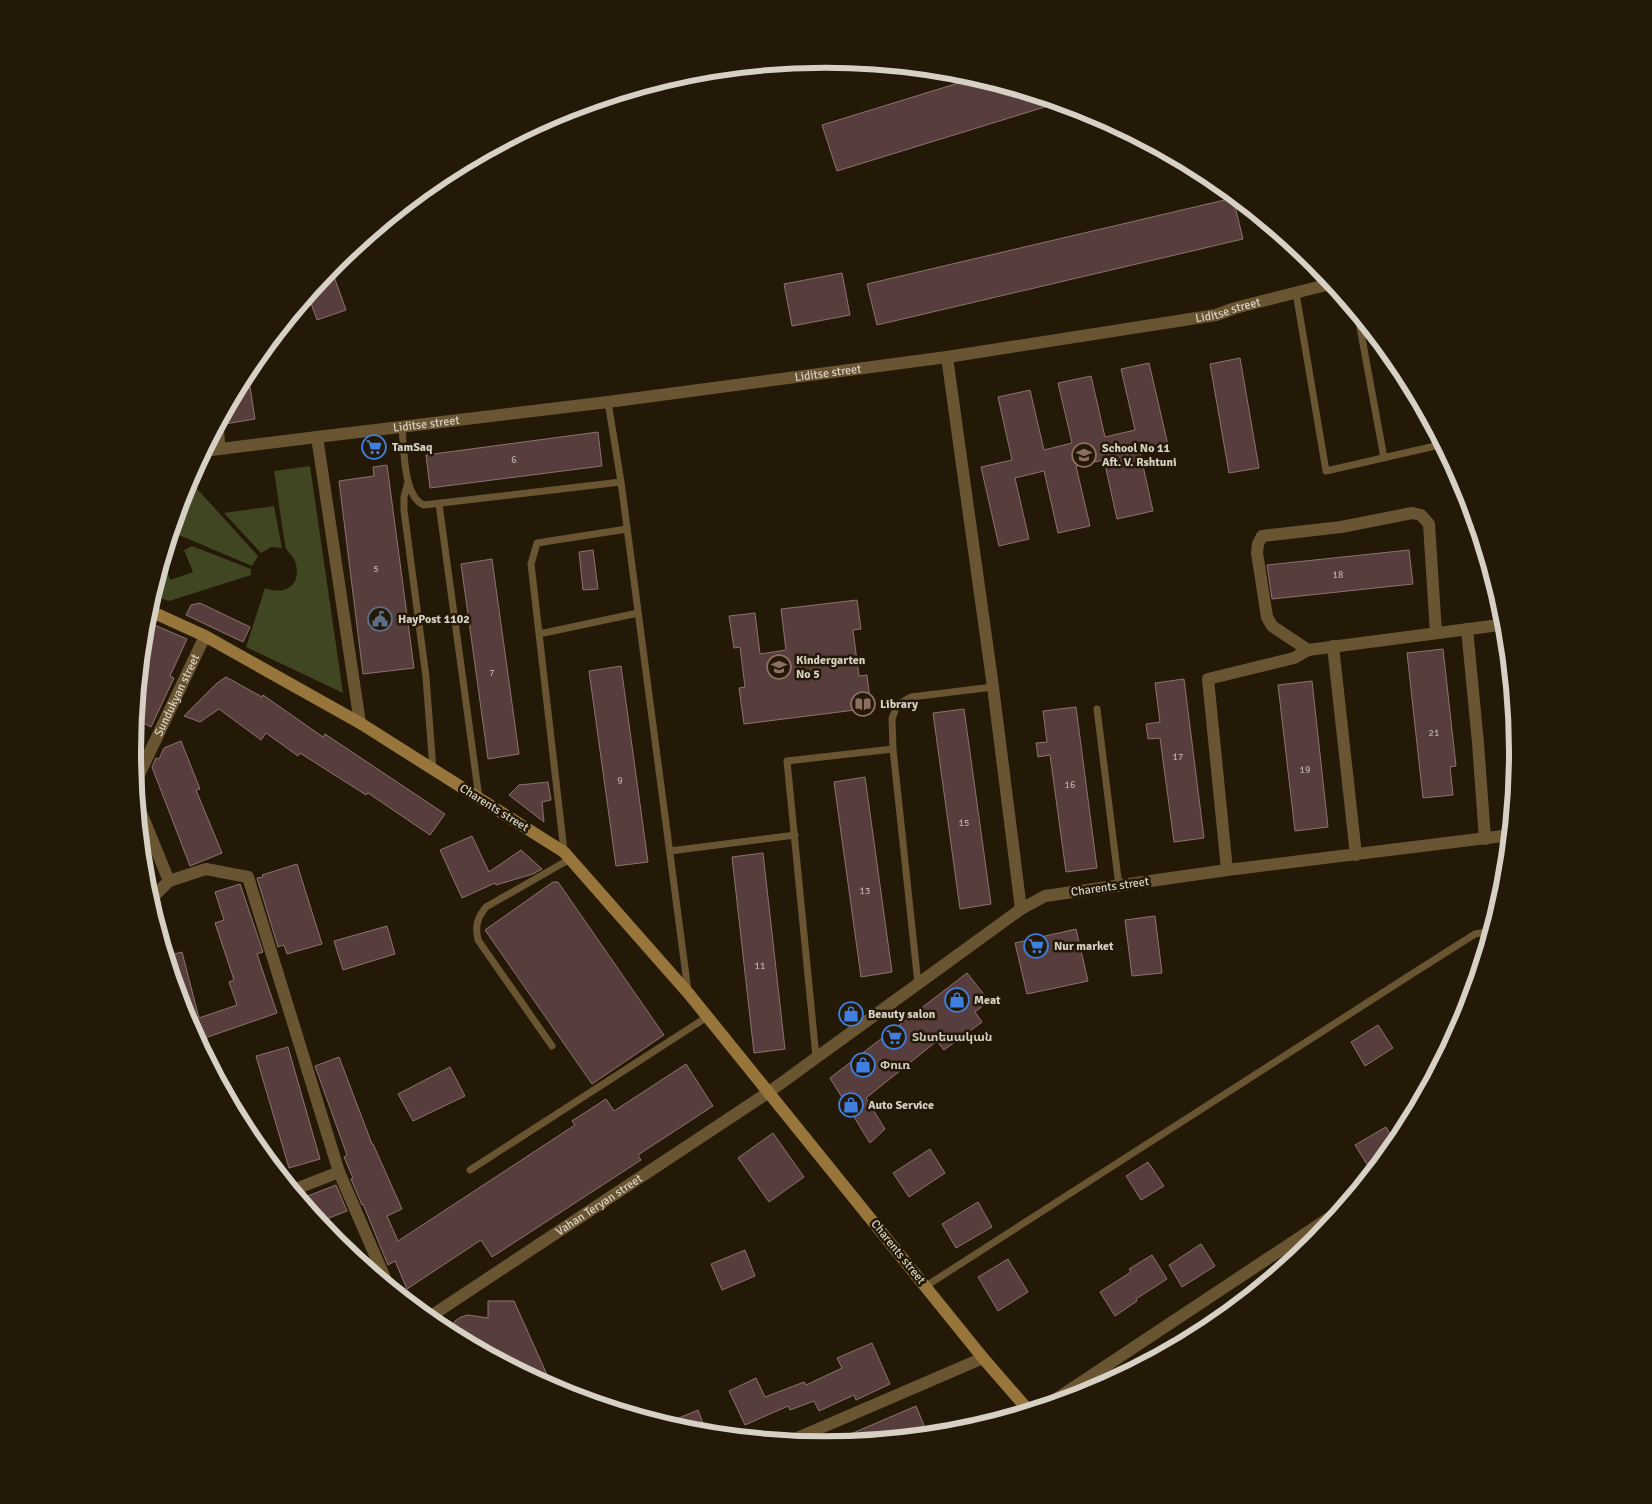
<svg xmlns="http://www.w3.org/2000/svg" width="1652" height="1504" viewBox="0 0 1652 1504" font-family="Signika,'Noto Sans Armenian',sans-serif">
<style>
.green{fill:#404622}
.building{fill:#573e3c;stroke:#8e7270}
.lines{fill:none;stroke-linecap:round;stroke-linejoin:round}
.service{stroke:#6a5532;stroke-width:7}
.minor{stroke:#6a5532;stroke-width:12}
.tertiary{stroke:#6a5532;stroke-width:12}
.secondary{stroke:#98763b;stroke-width:12}
.labels{text-anchor:middle;dominant-baseline:central;stroke-width:5;stroke-linejoin:round;paint-order:stroke}
.number-label{font-size:10px;fill:#b7aca3}
.street-label{font-size:12px;fill:#d7d1c5;stroke:#231906}
.poi-label{font-size:12px;font-weight:bold;fill:#d7d1c5;stroke:#231906;text-anchor:start}
.rim{fill:none;stroke:#d7d1c5;stroke-width:6}
</style>
<rect width="100%" height="100%" fill="#231906"/>
<path class="green" d="M310 466 343 693 246 647 265 588C285 596 303 585 295 561 293 555 286 552 285 545 281 520 278 496 274 471Z
M189 480 258 556 252 566 172 532Z
M274 506 282 548 271 547 261 553 224 513Z
M192 546 251 569V575L169 601 160 598 158 578 162 563 164 562 170 580 193 572 184 550Z"/>
<path class="building" d="M978 77 1061 102 837 171 822 125Z
M1233 198 1243 239 877 325 867 284Z
M331 268 346 310 317 320 308 295Z
M842 273 850 315 792 326 784 284Z
M1240 358 1259 468 1229 473 1210 364Z
M1149 363 1168 445 1140 452 1153 511 1117 519 1104 460 1076 466 1090 526 1058 533 1044 471 1015 478 1029 539 999 546 981 467 1012 460 998 397 1030 390 1044 450 1072 443 1058 383 1091 376 1105 437 1135 430 1121 369Z
M250 387 255 419 225 424 223 416 238 389Z
M598 432 602 466 430 488 426 455Z
M387 465 414 668 363 674 339 481 374 476 373 467Z
M593 550 598 589 583 590 579 552Z
M1409 550 1413 584 1272 599 1267 565Z
M492 559 519 754 488 759 461 564Z
M857 600 861 629 853 630 859 676 867 675 871 708 744 724 739 688 745 687 740 647 734 648 729 616 755 613 760 654 786 650 781 609Z
M200 603 250 627 243 642 186 615 191 605Z
M145 624 151 626 152 624 187 639 170 676 174 678 151 727 136 719Z
M1443 649 1456 766 1450 767 1453 795 1423 798 1407 653Z
M621 666 648 862 616 866 589 671Z
M226 677 262 697 263 695 323 737 325 734 445 814 430 835 368 793 366 795 300 753 298 756 266 733 261 740 219 709 200 722 184 716 216 684Z
M1184 679 1204 838 1174 842 1160 738 1148 739 1146 724 1160 722 1155 683Z
M1312 681 1328 827 1295 831 1278 685Z
M1076 707 1097 868 1066 872 1050 755 1038 757 1036 743 1047 742 1043 711Z
M964 709 991 904 960 909 933 713Z
M181 741 200 789 196 790 222 853 190 866 152 767 156 758 159 759 164 748Z
M865 777 892 972 861 977 834 782Z
M548 782 551 800 542 802 544 822 509 795 519 785Z
M472 836 489 872 521 850 542 869 533 874 496 885 495 883 462 898 440 850Z
M763 853 785 1049 754 1053 732 857Z
M297 864 322 944 287 954 284 945 278 947 257 878 263 877 262 875Z
M553 882H558L664 1035 592 1084 485 930Z
M240 884 263 952 257 954 277 1013 205 1038 207 1047 202 1048 185 1017 167 956 182 952 199 1018 237 1005 229 982 234 980 215 923 224 920 215 892Z
M1155 916 1162 973 1132 976 1125 920Z
M387 926 395 954 343 970 334 941Z
M1076 929 1088 981 1027 994 1015 943Z
M967 973 989 1001 975 1012 982 1022 944 1050 937 1041 866 1098 885 1129 870 1143 830 1078Z
M1378 1025 1393 1048 1365 1066 1351 1042Z
M288 1047 320 1159 289 1168 256 1056Z
M339 1057 372 1144H373L402 1209 387 1216 398 1241 575 1125 572 1121 606 1099 614 1111 686 1064 713 1106 638 1155 641 1160 492 1257 481 1240 407 1289 395 1261 388 1265 363 1204 362 1205 351 1179 353 1178 344 1157 347 1155 315 1066Z
M450 1067 465 1096 413 1121 398 1094Z
M1386 1127 1396 1144 1373 1174 1355 1145Z
M773 1133 804 1177 769 1202 738 1158Z
M930 1149 945 1173 909 1197 893 1173Z
M1148 1162 1164 1186 1141 1200 1126 1176Z
M336 1185 347 1211 319 1222 300 1199Z
M978 1202 992 1227 956 1248 942 1224Z
M1201 1244 1215 1266 1182 1287 1169 1265Z
M745 1250 755 1276 722 1290 711 1264Z
M1152 1255 1167 1279 1136 1299 1137 1301 1115 1316 1100 1292 1131 1272 1129 1269Z
M1008 1259 1028 1292 998 1311 978 1277Z
M488 1301H514L553 1388 451 1334 452 1327 455 1321 461 1317 468 1315 488 1318Z
M872 1343 890 1384 856 1400 854 1395 819 1411 814 1401 790 1410 788 1406 745 1425 729 1391 756 1378 765 1397 804 1382 806 1385 842 1368 837 1358Z
M916 1406 928 1435 833 1445 832 1442Z
M698 1410 707 1434 690 1432 664 1424Z"/>
<g class="lines">
<path class="service" d="M1296 293 1326 471 1444 444
M1357 311 1384 458
M608 402 621 482 688 991
M220 422 222 449
M402 427C404 448 403 497 424 505L621 482
M1440 437V445
M408 482 404 497V510L426 677 433 770
M439 504 479 798
M1503 625 1504 610
M539 634 638 613
M1097 709 1119 886
M564 851 531 564 537 543 627 529
M670 851 795 835
M918 984 893 749 892 719 897 705 911 697 993 687
M552 1046 478 940C475 926 477 918 486 907L570 859
M816 1057 787 761 893 749
M470 1170 707 1017
M926 1286 1415 972 1475 934 1493 931"/>
<g class="minor">
<path d="M947 357 993 687 1021 909"/>
<path id="s1" d="M317 437 608 402 947 357 1216 315 1235 308 1334 283"/>
<path d="M204 451 317 437 360 723"/>
<path d="M1467 629 1478 743 1485 839"/>
<path d="M1333 646 1356 855"/>
<path d="M1308 650 1272 626 1267 617 1257 553 1258 544 1262 536 1341 527 1412 513 1421 515 1429 524 1436 633"/>
<path id="s2" d="M136 781 205 636"/>
<path d="M138 805 169 881 150 900"/>
<path d="M1227 870 1208 679 1294 658 1308 650 1507 624"/>
<path d="M169 881 206 869 248 877 339 1172 388 1285"/>
<path d="M769 1092 1021 909 1045 896 1227 870 1511 835"/>
<path d="M293 1190 339 1172"/>
<path d="M1044 1407 1344 1208"/>
<path d="M788 1442 983 1358"/>
</g>
<path class="tertiary" id="s3" d="M428 1318 769 1092"/>
<path class="secondary" d="M148 610 205 636 360 723 564 852 689 994 983 1358 1029 1411"/>
</g>
<defs>
<g id="supermarket-ring" transform="scale(1.25)"><circle r="9.5" fill="#231906" stroke="#3f7fe0" stroke-width="1.5"/><path d="M-6-5.5h2.5l.6 2H6L4.5 2H-2.5L-4.4-4H-6ZM-1.5 3.2a1.3 1.3 0 1 0 .1 0ZM3 3.2a1.3 1.3 0 1 0 .1 0Z" fill="#3f7fe0"/></g>
<g id="school-ring" transform="scale(1.25)"><circle r="9.5" fill="#231906" stroke="#8d6e63" stroke-width="1.5"/><path d="M0-5L7-2L0 1L-7-2ZM-4 1L0 2.5L4 1V4Q0 6-4 4Z" fill="#8d6e63"/></g>
<g id="civic-ring" transform="scale(1.25)"><circle r="9.5" fill="#231906" stroke="#5c6f8a" stroke-width="1.5"/><path d="M-.6-6.5H3V-4.5H.6V-3L4-1V1h2V6H-6V1h2V-1L-.6-3ZM-1.2 2.5V6h2.4V2.5Z" fill="#5c6f8a"/></g>
<g id="library-ring" transform="scale(1.25)"><circle r="9.5" fill="#231906" stroke="#8d6e63" stroke-width="1.5"/><path d="M-6-4Q-3-5.5-.7-3.5V5Q-3 3-6 4ZM6-4Q3-5.5 .7-3.5V5Q3 3 6 4Z" fill="#8d6e63"/></g>
<g id="shop-ring" transform="scale(1.25)"><circle r="9.5" fill="#231906" stroke="#3f7fe0" stroke-width="1.5"/><path d="M-5-2.5h2.3a2.7 3.5 0 0 1 5.4 0H5L5.5 6h-11ZM-1.5-2.5h3a1.5 2.3 0 0 0-3 0Z" fill="#3f7fe0"/></g>
</defs>
<g fill-rule="evenodd">
<use href="#supermarket-ring" x="374" y="447"/>
<use href="#school-ring" x="1084" y="455"/>
<use href="#civic-ring" x="380" y="619"/>
<use href="#school-ring" x="779" y="667"/>
<use href="#library-ring" x="863" y="704"/>
<use href="#supermarket-ring" x="1036" y="946"/>
<use href="#shop-ring" x="957" y="1000"/>
<use href="#shop-ring" x="851" y="1014"/>
<use href="#supermarket-ring" x="894" y="1037"/>
<use href="#shop-ring" x="863" y="1065"/>
<use href="#shop-ring" x="851" y="1105"/>
</g>
<g class="labels">
<g class="number-label">
<text x="514" y="460">6</text>
<text x="376" y="569">5</text>
<text x="1338" y="575">18</text>
<text x="492" y="673">7</text>
<text x="1434" y="733">21</text>
<text x="1178" y="757">17</text>
<text x="1305" y="770">19</text>
<text x="620" y="781">9</text>
<text x="1070" y="785">16</text>
<text x="964" y="823">15</text>
<text x="865" y="891">13</text>
<text x="760" y="966">11</text>
</g>
<g class="street-label">
<text stroke="none"><textPath href="#s1" startOffset="920">Liditse street</textPath></text>
<text stroke="none"><textPath href="#s1" startOffset="515">Liditse street</textPath></text>
<text stroke="none"><textPath href="#s1" startOffset="110">Liditse street</textPath></text>
<text stroke="none"><textPath href="#s2" startOffset="95">Sundukyan street</textPath></text>
<text transform="translate(494 808) rotate(32)">Charents street</text>
<text transform="translate(1110 887) rotate(-8)">Charents street</text>
<text stroke="none"><textPath href="#s3" startOffset="205">Vahan Teryan street</textPath></text>
<text transform="translate(898 1252) rotate(51)">Charents street</text>
</g>
<g class="poi-label">
<text x="392" y="447">TamSaq</text>
<text x="1102" y="448">School No 11<tspan x="1102" dy="14">Aft. V. Rshtuni</tspan></text>
<text x="398" y="619">HayPost 1102</text>
<text x="796" y="660">Kindergarten<tspan x="796" dy="14">No 5</tspan></text>
<text x="880" y="704">Library</text>
<text x="1054" y="946">Nur market</text>
<text x="974" y="1000">Meat</text>
<text x="868" y="1014">Beauty salon</text>
<text x="912" y="1037">Տնտեսական</text>
<text x="880" y="1065">Փուռ</text>
<text x="868" y="1105">Auto Service</text>
</g>
</g>
<path d="M0 0H1652V1504H0ZM141 752a684 684 0 1 1 1368 0a684 684 0 1 1-1368 0Z" fill="#231906" fill-rule="evenodd"/>
<path class="rim" d="M141 752a684 684 0 1 1 1368 0a684 684 0 1 1-1368 0Z"/>
</svg>
